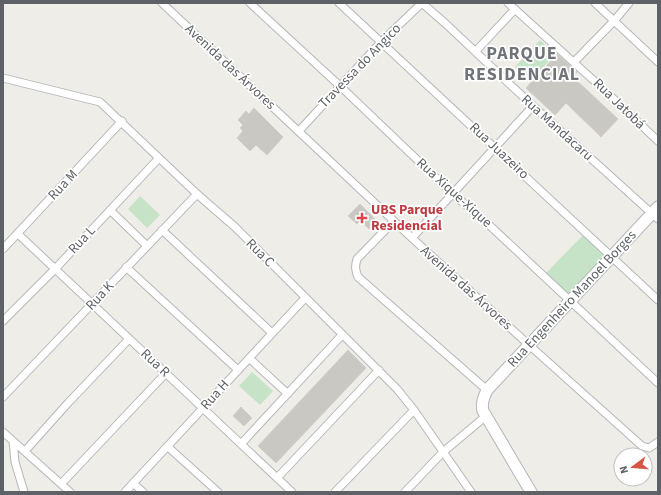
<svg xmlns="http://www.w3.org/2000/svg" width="661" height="495" viewBox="0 0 661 495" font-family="'Source Sans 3',sans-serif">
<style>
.green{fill:#c7e3c7}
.building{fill:#cac8c3;stroke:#d3cfc6}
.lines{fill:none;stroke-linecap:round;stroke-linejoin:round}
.street-casing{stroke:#b4b6ba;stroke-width:9}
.secondary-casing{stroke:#b3b5ba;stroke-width:13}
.street{stroke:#fff;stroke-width:7}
.secondary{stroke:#fff;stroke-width:11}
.health-dot{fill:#e0444e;stroke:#fff;stroke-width:1.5}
.labels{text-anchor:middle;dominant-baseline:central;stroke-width:3.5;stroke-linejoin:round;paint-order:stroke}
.street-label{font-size:14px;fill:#5e6165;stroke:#fff}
.health-label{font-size:14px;font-weight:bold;fill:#be3a42;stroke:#fff;text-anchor:start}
.district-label{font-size:18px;font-weight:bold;letter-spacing:1px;fill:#707377;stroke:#fff}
</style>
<rect width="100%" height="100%" fill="#efede7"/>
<path class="green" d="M540 40 555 54 531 81 515 67Z
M140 196 160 215 147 228 128 209Z
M584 234 607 257 569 296 546 273Z
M252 372 273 391 260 405 239 386Z"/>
<path class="building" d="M557 54 577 72 574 78 618 119 601 137 566 103 555 115 526 88Z
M254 108 283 137 267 155 256 145 250 151 237 138 243 131 240 128 243 125 238 120 246 111 249 114Z
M360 204 377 221 369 229 360 220 357 224 348 216Z
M348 350 366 368 276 463 258 446Z
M241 407 252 418 244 426 233 416Z"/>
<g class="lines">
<g class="street-casing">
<path id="street" d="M162 3 412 238 529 345 642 446 649 448 658 442
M250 3 340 86 453 194 487 223 658 383
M339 3 658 300
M422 3 446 24 533 106 658 219
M508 3 601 87 658 141
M595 3 658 62
M476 51 515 9
M574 62 614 21 629 3
M3 78 100 102 197 194 235 227 397 389 414 410 471 492
M299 131 381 42 422 3
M110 210 147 246
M394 221 357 259C355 266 355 270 358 277L487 390
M162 230 272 333
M18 234 292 492
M412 238 533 106
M3 249 122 121
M126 267 238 370
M3 321 55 269 159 158
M249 358 288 394
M3 397 197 194
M3 432 70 492
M13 441 15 462 24 492
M241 444 342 335
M167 446 218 492
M25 451 68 403 129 339
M277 478 379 370
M133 483 143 492
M61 484 166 373
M125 492 305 298
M335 492 414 410
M405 492 443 452 486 416"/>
</g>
<g class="secondary-casing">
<path id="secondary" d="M531 492 483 411C481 403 484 397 487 390L658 207"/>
</g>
<use href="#street" class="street"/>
<use href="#secondary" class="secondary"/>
</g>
<path class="health-dot" d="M360 212h4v4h4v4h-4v4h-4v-4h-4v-4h4z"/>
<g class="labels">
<g class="street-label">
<text transform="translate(360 66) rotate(-46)">Travessa do Angico</text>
<text transform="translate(230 67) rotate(43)">Avenida das Árvores</text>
<text transform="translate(619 104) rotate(44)">Rua Jatobá</text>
<text transform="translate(557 128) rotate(42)">Rua Mandacaru</text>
<text transform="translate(499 151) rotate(43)">Rua Juazeiro</text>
<text transform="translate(63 185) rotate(-47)">Rua M</text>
<text transform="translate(454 193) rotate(42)">Rua Xique-Xique</text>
<text transform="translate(82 240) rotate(-47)">Rua L</text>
<text transform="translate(260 253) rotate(45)">Rua C</text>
<text transform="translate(466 288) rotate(42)">Avenida das Árvores</text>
<text transform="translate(100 296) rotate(-47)">Rua K</text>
<text transform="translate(572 299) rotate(-47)">Rua Engenheiro Manoel Borges</text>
<text transform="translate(155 363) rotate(43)">Rua R</text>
<text transform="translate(215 395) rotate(-48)">Rua H</text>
</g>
<g class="health-label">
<text x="371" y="210">UBS Parque<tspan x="371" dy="16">Residencial</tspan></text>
</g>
<g class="district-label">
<text x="522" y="53">PARQUE<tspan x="522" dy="21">RESIDENCIAL</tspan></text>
</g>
</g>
<rect width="661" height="495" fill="none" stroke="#5e6165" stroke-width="8"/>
<g transform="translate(633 467) rotate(254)"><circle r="19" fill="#ffffff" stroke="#bfc0c1"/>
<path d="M0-3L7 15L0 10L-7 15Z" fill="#d55547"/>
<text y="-6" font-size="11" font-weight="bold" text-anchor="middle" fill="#5e6165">N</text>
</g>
</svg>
